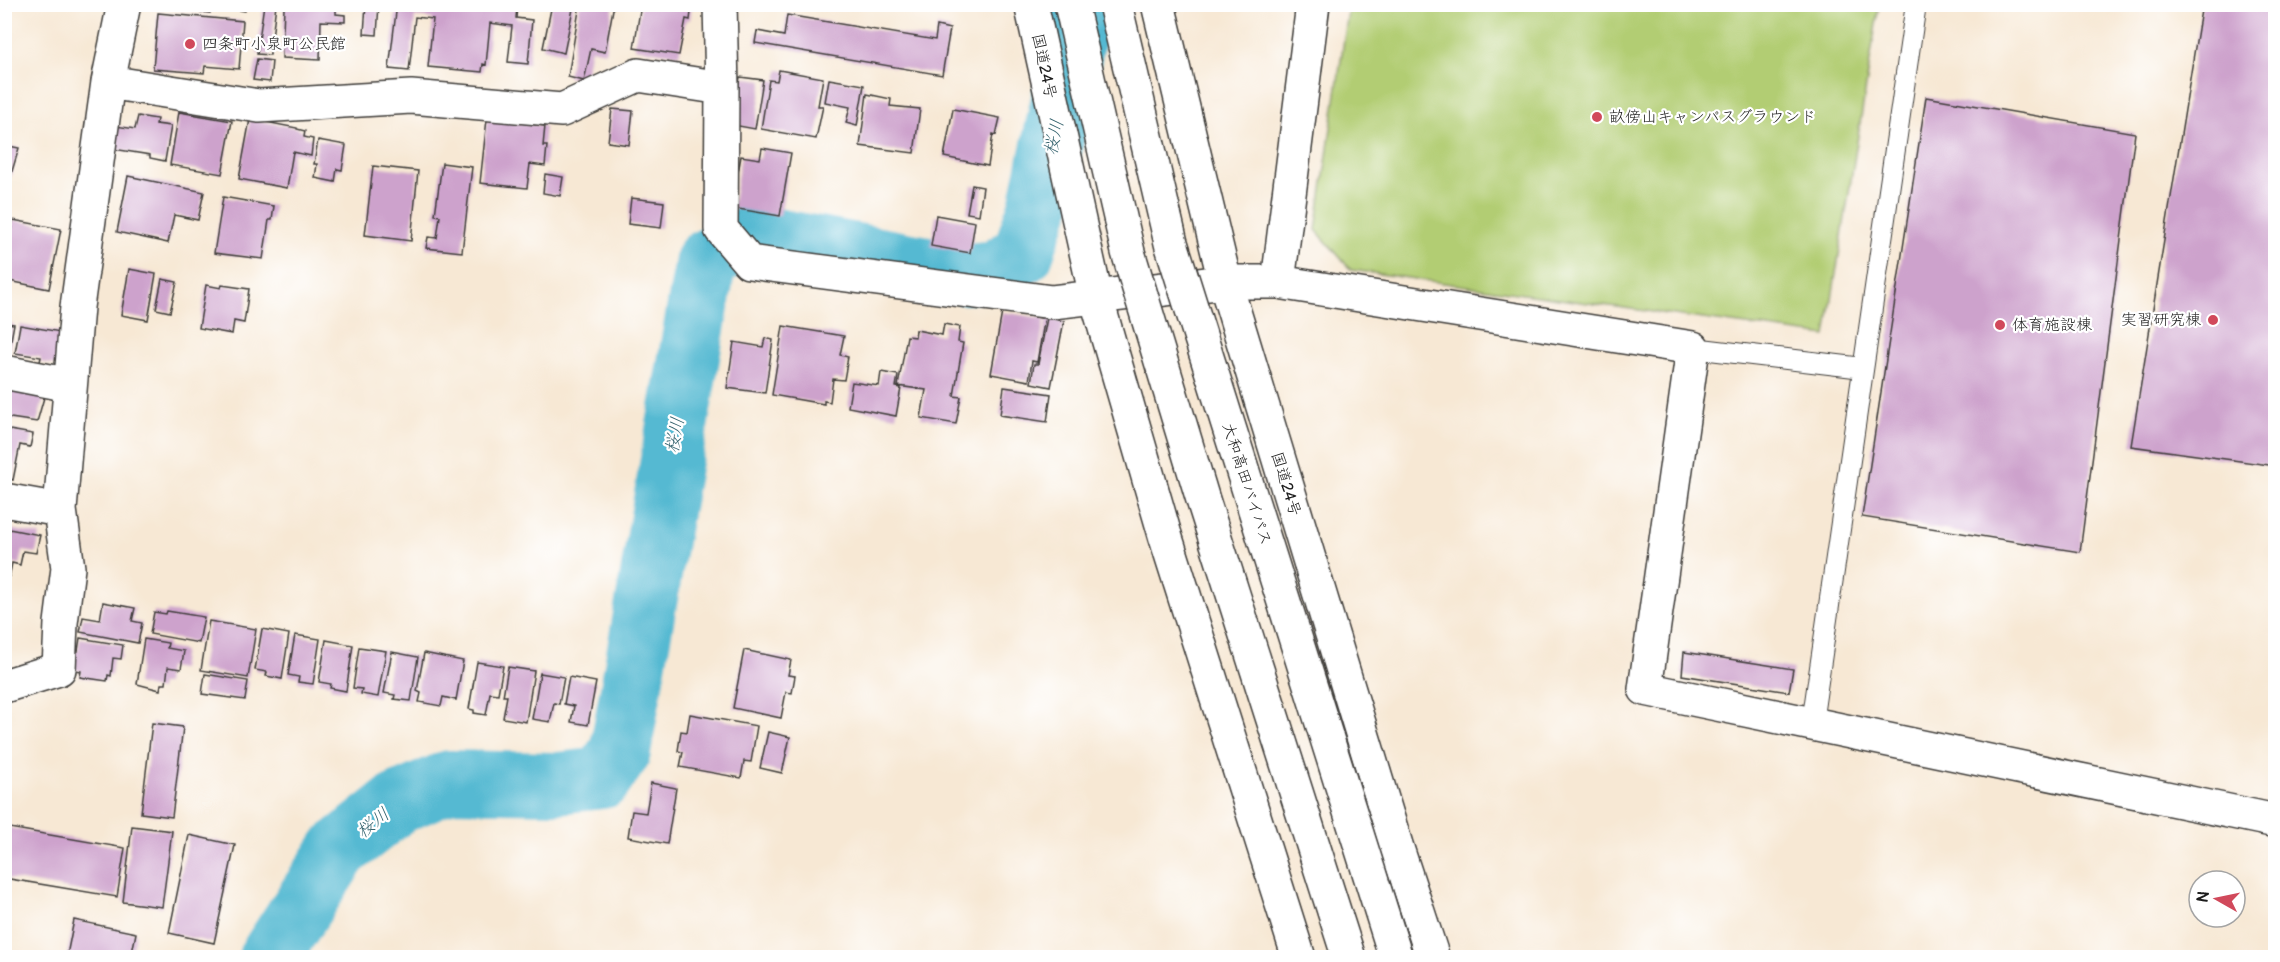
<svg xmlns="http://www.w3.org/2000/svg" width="2280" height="962" viewBox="0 0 2280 962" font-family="Pangolin,'Klee One',sans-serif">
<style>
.green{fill:#b2cd73;stroke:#677448;stroke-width:1.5}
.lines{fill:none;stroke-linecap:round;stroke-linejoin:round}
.river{stroke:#54b9d2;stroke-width:62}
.building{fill:#cda2cc}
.service-casing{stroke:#3d3b38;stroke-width:22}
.minor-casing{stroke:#3d3b38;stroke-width:36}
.trunk-casing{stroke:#3d3b38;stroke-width:36}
.service{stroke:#fff;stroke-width:20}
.minor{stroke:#fff;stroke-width:33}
.trunk{stroke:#fff;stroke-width:33}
.trunk-bridge-casing{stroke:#3d3b38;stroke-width:36;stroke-linecap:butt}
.trunk-bridge{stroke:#fff;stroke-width:33}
.poi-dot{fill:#d1495b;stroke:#fff;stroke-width:2}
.labels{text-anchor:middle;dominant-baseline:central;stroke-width:4.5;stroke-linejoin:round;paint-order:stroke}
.poi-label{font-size:16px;fill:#1c1c1c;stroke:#fff;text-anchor:start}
.street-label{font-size:16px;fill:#1c1c1c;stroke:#fff}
.water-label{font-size:18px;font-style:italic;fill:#35636e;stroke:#fff}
</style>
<rect width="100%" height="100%" fill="#fff"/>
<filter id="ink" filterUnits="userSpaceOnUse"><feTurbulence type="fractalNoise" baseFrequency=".0167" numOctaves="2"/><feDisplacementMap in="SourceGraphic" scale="12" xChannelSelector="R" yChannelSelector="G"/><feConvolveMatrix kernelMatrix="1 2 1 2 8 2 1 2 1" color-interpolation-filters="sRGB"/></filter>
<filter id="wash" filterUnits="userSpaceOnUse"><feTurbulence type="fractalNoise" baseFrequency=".008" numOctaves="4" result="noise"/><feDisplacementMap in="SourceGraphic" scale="24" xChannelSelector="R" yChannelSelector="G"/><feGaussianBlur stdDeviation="1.35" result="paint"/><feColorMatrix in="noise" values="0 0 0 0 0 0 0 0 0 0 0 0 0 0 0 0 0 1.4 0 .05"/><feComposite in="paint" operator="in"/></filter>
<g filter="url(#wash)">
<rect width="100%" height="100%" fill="#f7e8d4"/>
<path class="green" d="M1349 5H1879L1826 336 1351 270 1316 230Z"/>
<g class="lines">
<path class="river" d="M269 958 339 850 397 804 449 781 558 783 602 778 620 752 706 260 753 235 965 274 996 271 1023 253 1039 207 1082 4"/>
</g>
<g id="blocks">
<path class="building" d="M157 4H211L210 13 156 7Z
M264 4H276L270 55 257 54Z
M282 4H336V14L345 15V22L321 21 320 60 282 58 284 7H281Z
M366 4H379L377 35 364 34Z
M397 4 517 5 516 18 532 20 528 64 508 62 512 26 490 23 486 65 483 64 482 72 428 67 433 19 415 17 409 71 389 69Z
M552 4H574L564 53 543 48Z
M580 4H614L605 52 591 49 584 81 568 77Z
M641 4H692L690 20 686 19 679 55 634 48Z
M2202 4H2276V466L2131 446Z
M225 5H246L245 11 225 8Z
M158 13 243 21 239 69 205 66 204 73 153 69Z
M787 15 935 40 937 26 950 29 942 75 755 43 757 31 784 36Z
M257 59 272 61 270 82 253 80Z
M779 70 823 78 818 106H823L816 139 761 129 769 80 777 81Z
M740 77 763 80 755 129 733 125Z
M829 79 864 85 857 126 846 123 850 107 825 102Z
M867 94 891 99 890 106 920 109 914 153 860 146Z
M1926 97 2135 133 2080 552 1862 517Z
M612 109 633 111 629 145 608 142Z
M953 109 1000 118 996 135 993 134 988 166 944 157Z
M179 112 232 121 222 174 170 165Z
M138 116 157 119 156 124 171 126 165 161 150 158V155L113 149 116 126 135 129Z
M250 119 297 128V129L305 131 304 137 313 139 311 156 293 152 287 188 239 179Z
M487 119 545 126 543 146H547L545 166 530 164 527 188 480 183Z
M318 140 346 145 342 170 337 169 335 182 315 178 317 164H314Z
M4 145 19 148 10 178 4 177Z
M762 148 791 153 780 216 732 208 741 156 760 159Z
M442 163 472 167 462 252 426 248 428 237 437 238 440 216 435 215Z
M373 166 418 171 411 241 365 235Z
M545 174 563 177 560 196 543 193Z
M128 176 204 192 198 220 174 215 168 243 117 232Z
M972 185 983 187 979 215 967 213Z
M223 197 274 206 272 220H269L263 259 214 253Z
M631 198 664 202 661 228 628 224Z
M936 215 975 222 970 253 931 246Z
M13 220 61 229 49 289 4 280V264Z
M129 269 156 274 148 320 121 315Z
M162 279 177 282 170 312 156 309Z
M206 285 221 288 222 285 249 289 244 323 234 321 232 334 199 328Z
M1002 312 1041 318 1042 317H1045L1037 362 1032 361 1029 381 991 374Z
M1047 318 1064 321 1051 387 1031 383 1034 364H1038Z
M4 323 14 324 8 356H4Z
M944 324 960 327 958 342 963 343 954 396 961 397 956 424 921 418 926 390 898 386 907 336 915 337 916 330 942 335Z
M20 325 61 332 55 365 40 362 41 357 15 353Z
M783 326 844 336 840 355 848 357 844 380 833 379 830 402 824 401V404L772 395Z
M765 338 773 340 765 393 727 388 734 342 763 347Z
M881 372 898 375 896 387 901 388 896 416 848 407 852 382 879 386Z
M4 385 45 394 37 422 4 417Z
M1004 387 1051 394 1047 422 1000 415Z
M4 429 33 434 30 447 20 445 13 480 4 478Z
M4 528 40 535 36 553 23 551 20 565 12 563 9 578 4 577Z
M103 602 135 608 132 621 142 623 138 643 80 632 83 617 100 620Z
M167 611 204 617 199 643 150 634 154 612 166 614Z
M209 621 256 629 248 678 201 670Z
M262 629 289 634 282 679 266 676 267 672 255 670Z
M295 635 320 639 313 684 298 682 299 677 288 675Z
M80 638 123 645 121 659 113 658 111 676 108 675 107 681 80 677 81 671 72 669 75 650 78 651Z
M144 639 168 643 167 648 184 651 181 669 168 667 166 684H161L160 690 137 684Z
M326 640 353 645 346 691 330 688 331 684 319 682Z
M359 647 386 651 378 697 361 694 362 689 353 688Z
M744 650 791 660 788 675 795 676 792 693 786 692 781 718 733 708Z
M392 652 418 657 411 701 394 699 395 695 384 693Z
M1684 652 1793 669 1789 692 1682 675Z
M424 653 463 661 456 700 443 697 441 706 419 702 421 693 417 691Z
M477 662 503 666 498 694 490 693 486 715 474 713V710L469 709Z
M508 667 534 671 526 722 503 718 507 696H503Z
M540 673 564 677 559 704 554 703 550 722 532 719Z
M205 674 248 681 245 700 202 694Z
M569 677 596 682 588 725 571 722 574 706 564 704Z
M690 714 757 726 751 762 744 761 741 778 680 767 683 752 678 751 681 731 687 732Z
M152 723 183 727 172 817 141 813Z
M768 732 790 737 782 773 760 768Z
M651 783 676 788 667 844 628 837 632 811 646 813Z
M132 826 172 831 162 907 123 902Z
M4 827 125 848 117 897 4 878Z
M189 835 235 845 214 943 169 933Z
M74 920 136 933 131 958H80L67 955Z"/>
</g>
</g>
<g filter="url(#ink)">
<use href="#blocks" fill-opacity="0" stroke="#3d3b38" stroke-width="1.5"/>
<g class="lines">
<g class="service-casing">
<path id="service" d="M1693 348 1863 368
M1812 723 1916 4"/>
</g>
<g class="minor-casing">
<path id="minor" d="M720 4 722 88 721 229 749 262 1052 302 1225 282H1278L1313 4
M108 82 259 106 411 97 562 110 638 75 722 88
M1278 282 1693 348 1645 689 2276 821
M4 372 70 385
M4 500 60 510
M4 686 59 669 61 623 68 568 60 510 77 307 108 82 124 4"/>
</g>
<g class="trunk-casing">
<path id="trunk" d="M1031 4 1096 297 1165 535 1299 958
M1158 4 1225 282 1396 845 1433 958"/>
</g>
<use href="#service" class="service"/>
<use href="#minor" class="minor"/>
<use href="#trunk" class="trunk"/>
<g class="trunk-bridge-casing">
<path id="trunk-bridge" d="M1071 4 1128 252 1203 500 1349 958
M1115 4 1171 243 1396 958"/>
</g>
<use href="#trunk-bridge" class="trunk-bridge"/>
</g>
</g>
<g class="poi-dot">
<circle cx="190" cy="44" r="6"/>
<circle cx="1597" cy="117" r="6"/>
<circle cx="2213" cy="320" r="6"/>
<circle cx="2000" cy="325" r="6"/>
</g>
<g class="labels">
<g class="poi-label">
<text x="202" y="44">四条町小泉町公民館</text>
<text x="1609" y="117">畝傍山キャンパスグラウンド</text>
<text x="2201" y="320" text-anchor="end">実習研究棟</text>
<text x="2012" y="325">体育施設棟</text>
</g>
<g class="street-label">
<text transform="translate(1044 66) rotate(78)">国道24号</text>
<text transform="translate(1247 484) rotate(72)">大和高田バイパス</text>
<text transform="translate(1286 484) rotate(73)">国道24号</text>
</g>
<g class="water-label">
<text transform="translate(1054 137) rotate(-78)">桜川</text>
<text transform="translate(675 435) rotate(-80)">桜川</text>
<text transform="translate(373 823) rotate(-38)">桜川</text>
</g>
</g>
<rect width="2280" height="962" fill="none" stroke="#fff" stroke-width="24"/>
<g transform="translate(2217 899) rotate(279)"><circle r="28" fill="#ffffff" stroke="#a4a4a4" stroke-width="1.5"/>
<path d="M0-4.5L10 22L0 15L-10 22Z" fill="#d1495b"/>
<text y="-9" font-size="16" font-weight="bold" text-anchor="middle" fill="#1c1c1c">N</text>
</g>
</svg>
